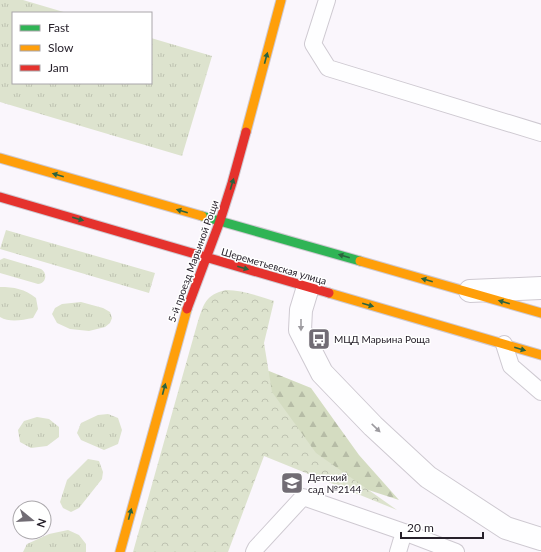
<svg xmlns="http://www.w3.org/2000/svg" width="541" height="552" viewBox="0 0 541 552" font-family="Lato,sans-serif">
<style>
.grass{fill:url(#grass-tufts)}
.forest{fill:url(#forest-firs)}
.park{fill:url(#park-crowns)}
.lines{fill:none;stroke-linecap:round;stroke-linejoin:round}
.lane-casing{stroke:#cec9d1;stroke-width:18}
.street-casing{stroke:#cec9d1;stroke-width:24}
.fast-casing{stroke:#cec9d1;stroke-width:11}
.slow-casing{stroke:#cec9d1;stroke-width:11}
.jam-casing{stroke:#cec9d1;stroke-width:11}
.lane{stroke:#fefeff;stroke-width:16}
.street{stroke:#fefeff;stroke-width:22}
.fast{stroke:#30b455;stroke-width:9}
.slow{stroke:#ff9f0a;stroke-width:9}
.jam{stroke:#e5322d;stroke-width:9}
.oneway{fill:#2b633e}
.oneway2{fill:#9d9ba0}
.labels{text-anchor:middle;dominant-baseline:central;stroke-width:3;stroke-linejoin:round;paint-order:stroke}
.street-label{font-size:10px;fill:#27212b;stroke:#fff}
.poi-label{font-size:10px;fill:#27212b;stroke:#fff;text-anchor:start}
</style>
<defs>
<pattern id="grass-tufts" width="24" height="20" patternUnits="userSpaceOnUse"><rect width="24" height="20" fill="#dde3ce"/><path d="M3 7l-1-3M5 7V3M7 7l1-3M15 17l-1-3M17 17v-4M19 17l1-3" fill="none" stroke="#bec2b1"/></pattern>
<pattern id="forest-firs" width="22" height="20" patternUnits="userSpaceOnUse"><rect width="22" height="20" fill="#d4dcc1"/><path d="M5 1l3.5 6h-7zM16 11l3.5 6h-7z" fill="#b6bca6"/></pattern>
<pattern id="park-crowns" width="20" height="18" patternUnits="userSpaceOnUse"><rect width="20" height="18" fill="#dde3ce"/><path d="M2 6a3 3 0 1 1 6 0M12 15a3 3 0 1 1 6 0" fill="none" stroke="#bec2b1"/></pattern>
</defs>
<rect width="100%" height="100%" fill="#faf6fc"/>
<path class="grass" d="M0 0H23L67 13H13V83H151V38L212 56 182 156 0 102Z
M6 230 155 273 149 293 0 249Z
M4 258 41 269C48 273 46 284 38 284L0 273V260Z
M0 287C14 287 25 289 36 298L38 309 33 318C22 320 10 323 0 317Z
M81 302 103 308 110 312 112 318 110 323 105 327 89 331 70 329 57 323 52 314 55 308 62 304Z
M108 414 118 418 122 430 118 444 104 450 81 440 77 433 81 423 98 415Z
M37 417 49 419 59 427V437L47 446 31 448 20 442 18 430 24 421Z
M88 459 99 461 103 472 102 479 79 508 71 512 63 508 60 502 67 480Z
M68 530 79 535 86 544V552H23L27 544 49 534Z"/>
<path class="forest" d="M269 371 311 388 359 455 399 500 307 470 265 449 160 552 254 374Z"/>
<path class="park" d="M226 290C242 290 258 296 274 301L264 343 272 392 316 453 397 510 264 456 228 552H133L198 321C204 304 205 295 226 290Z"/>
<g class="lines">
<g class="lane-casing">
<path id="lane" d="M327 0 313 44 328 68 541 133
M504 344 511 366 541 392
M404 532 456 552
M254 552 256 548 303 497 404 532 398 552"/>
</g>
<g class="street-casing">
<path id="street" d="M308 287 301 310 300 330 322 373 373 426 428 477 506 528 541 539
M470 291 541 288"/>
</g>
<g class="fast-casing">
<path id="fast" d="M202 216 360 261"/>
</g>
<g class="slow-casing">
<path id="slow" d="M246 132 281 0
M0 158 202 216
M360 261 541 313
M329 293 541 355
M120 552 187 309"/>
</g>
<g class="jam-casing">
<path id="jam" d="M0 197 329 293
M187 309 220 221 232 183 246 132"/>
</g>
<use href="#lane" class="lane"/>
<use href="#street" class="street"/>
<use href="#fast" class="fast"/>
<use href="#slow" class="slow"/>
<use href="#jam" class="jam"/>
</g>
<defs><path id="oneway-solid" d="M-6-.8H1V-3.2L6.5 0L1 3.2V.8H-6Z"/></defs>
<g class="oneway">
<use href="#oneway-solid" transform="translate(266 58) rotate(-75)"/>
<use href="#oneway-solid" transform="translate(58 175) rotate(-164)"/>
<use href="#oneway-solid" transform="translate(232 184) rotate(-73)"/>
<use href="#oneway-solid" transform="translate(182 211) rotate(-164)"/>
<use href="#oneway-solid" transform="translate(78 219) rotate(16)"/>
<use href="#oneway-solid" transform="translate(344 256) rotate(-164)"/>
<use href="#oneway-solid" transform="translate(243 268) rotate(16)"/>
<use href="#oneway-solid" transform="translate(427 280) rotate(-164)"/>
<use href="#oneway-solid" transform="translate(504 302) rotate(-164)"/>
<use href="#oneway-solid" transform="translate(368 305) rotate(16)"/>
<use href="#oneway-solid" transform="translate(520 349) rotate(16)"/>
<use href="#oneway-solid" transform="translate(164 389) rotate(-75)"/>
<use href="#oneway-solid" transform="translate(130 514) rotate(-75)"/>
</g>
<g class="oneway2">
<use href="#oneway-solid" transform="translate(301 325) rotate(90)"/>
<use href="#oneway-solid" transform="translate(376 428) rotate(44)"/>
</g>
<defs>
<g id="bus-square" transform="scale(1.15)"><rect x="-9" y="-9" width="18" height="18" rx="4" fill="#716c74" stroke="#fff"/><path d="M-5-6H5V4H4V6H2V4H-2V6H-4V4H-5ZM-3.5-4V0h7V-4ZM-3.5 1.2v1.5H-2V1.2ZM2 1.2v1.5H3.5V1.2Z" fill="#fff"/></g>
<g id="school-square" transform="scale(1.15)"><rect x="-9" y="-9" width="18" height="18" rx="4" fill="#716c74" stroke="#fff"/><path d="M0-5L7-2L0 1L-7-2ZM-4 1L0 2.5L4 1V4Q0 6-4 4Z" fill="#fff"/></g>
</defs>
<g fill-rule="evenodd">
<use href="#bus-square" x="319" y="339"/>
<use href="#school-square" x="292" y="483"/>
</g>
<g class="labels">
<g class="street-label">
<text transform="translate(193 261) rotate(-70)">5-й проезд Марьиной Рощи</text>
<text transform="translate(274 266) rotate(16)">Шереметьевская улица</text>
</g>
<g class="poi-label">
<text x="334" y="339">МЦД Марьина Роща</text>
<text x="308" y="477">Детский<tspan x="308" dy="12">сад №2144</tspan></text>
</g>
</g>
<rect x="12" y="12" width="140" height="72" fill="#ffffff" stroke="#a9a6aa"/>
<rect x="20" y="25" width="20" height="6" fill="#30b455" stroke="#a9a6aa"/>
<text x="48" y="32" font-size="12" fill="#27212b">Fast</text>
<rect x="20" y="45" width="20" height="6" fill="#ff9f0a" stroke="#a9a6aa"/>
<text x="48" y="52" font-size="12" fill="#27212b">Slow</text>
<rect x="20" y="65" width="20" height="6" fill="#e5322d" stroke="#a9a6aa"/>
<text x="48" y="72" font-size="12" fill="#27212b">Jam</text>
<g transform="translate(32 520) rotate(108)"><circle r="19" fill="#ffffff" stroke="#a9a6aa"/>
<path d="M0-3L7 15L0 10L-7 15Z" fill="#716c74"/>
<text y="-6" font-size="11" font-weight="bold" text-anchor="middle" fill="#27212b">N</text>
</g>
<path d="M401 532v6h82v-6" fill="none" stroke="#27212b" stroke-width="2"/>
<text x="407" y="532" font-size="12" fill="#27212b" stroke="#ffffff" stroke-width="3" paint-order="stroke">20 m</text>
</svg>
